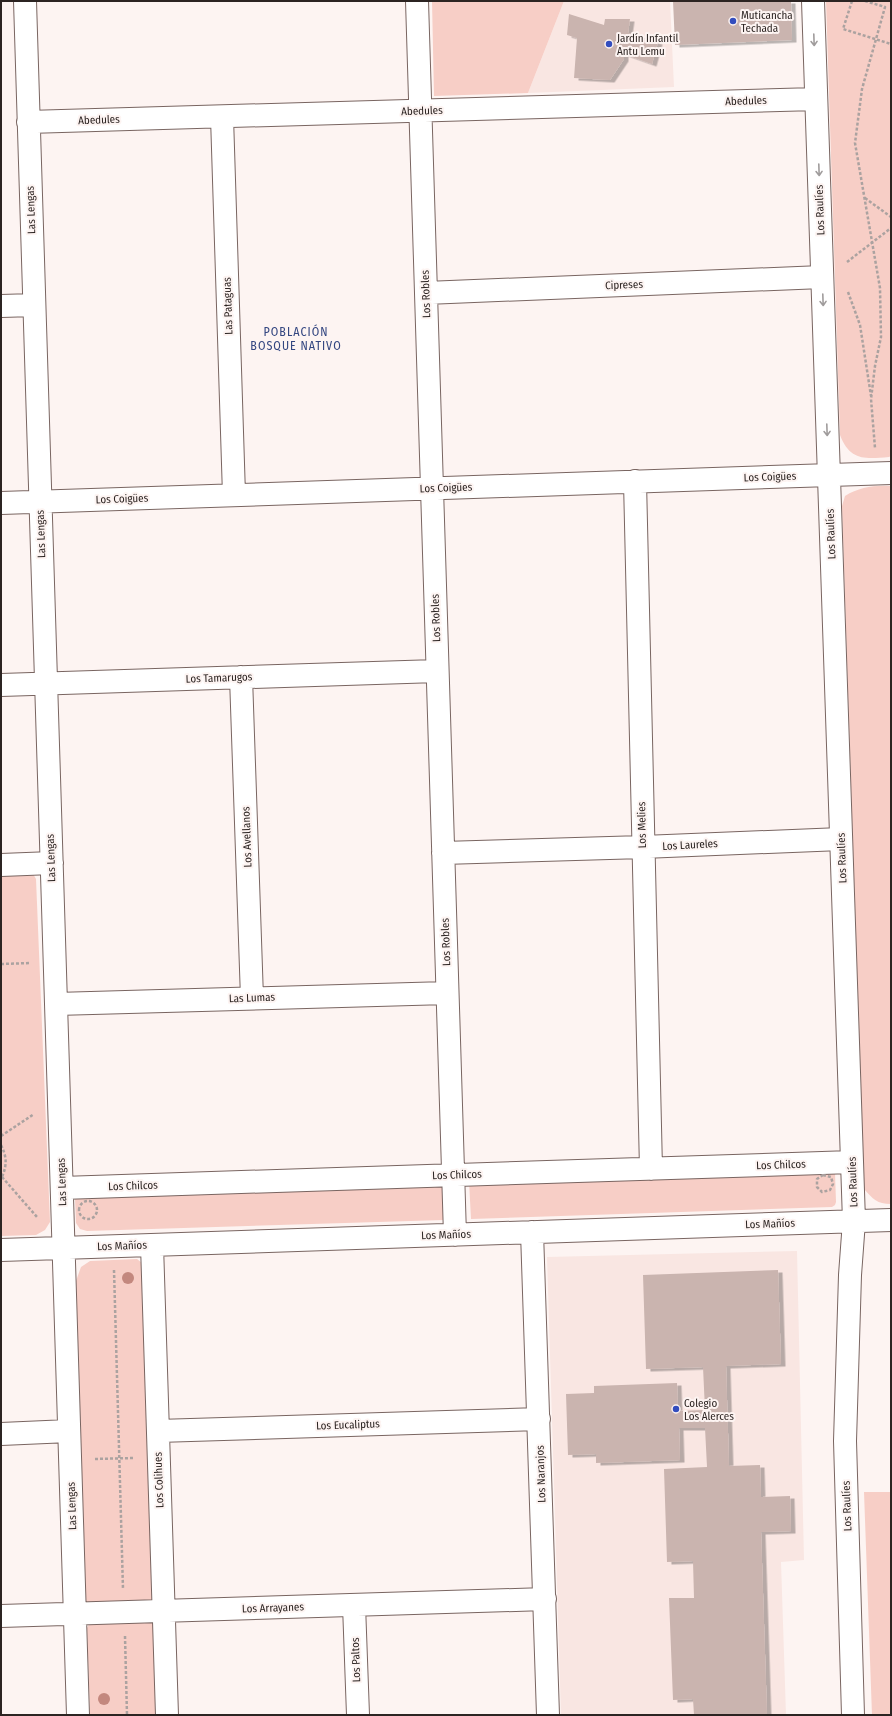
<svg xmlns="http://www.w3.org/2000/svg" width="892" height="1716" viewBox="0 0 892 1716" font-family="'Fira Sans Condensed',sans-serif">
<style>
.built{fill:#f9e6e2}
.green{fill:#f7cec6}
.building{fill:#cab4af;filter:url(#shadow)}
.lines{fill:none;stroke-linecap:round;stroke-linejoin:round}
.minor-casing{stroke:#796561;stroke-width:24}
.path{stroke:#aba2a0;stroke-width:2.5;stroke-dasharray:3 2;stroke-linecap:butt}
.minor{stroke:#fff;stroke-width:22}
.tree{fill:#c3887e}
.oneway{stroke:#a09c9c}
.poi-dot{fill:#334dbe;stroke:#fdf4f2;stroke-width:1.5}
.labels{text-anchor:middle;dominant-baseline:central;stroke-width:4;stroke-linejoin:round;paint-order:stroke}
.poi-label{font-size:11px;fill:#2c2422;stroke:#fdf4f2;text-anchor:start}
.street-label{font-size:11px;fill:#2c2422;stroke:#fdf4f2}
.neighbourhood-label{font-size:12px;letter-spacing:1px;fill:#334680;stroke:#fdf4f2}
</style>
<defs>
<filter id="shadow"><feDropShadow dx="4.5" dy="2.5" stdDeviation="0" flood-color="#0004"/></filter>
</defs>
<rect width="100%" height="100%" fill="#fdf4f2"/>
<path class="built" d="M564 1H670L674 87 528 93Z
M797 1251 804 1560 781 1562 786 1715H561L547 1257Z"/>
<path class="green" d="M432 1H564L528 93 434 96Z
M826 1H891V456L889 457C865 459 850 461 840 435Z
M891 486V1204C877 1204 873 1199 864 1189L842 506 845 496C859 487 875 485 891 486Z
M1 870 32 872 36 879 50 1222 45 1230 36 1235 1 1236Z
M835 1173 836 1202 835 1205 832 1207 471 1219 469 1181Z
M443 1181 444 1220 87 1231 80 1229 76 1223 75 1198Z
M137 1259 142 1263 154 1601 88 1604 86 1601 76 1281 81 1267 90 1261Z
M864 1492H891V1715H872Z
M153 1619 158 1624 161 1715H90L87 1628 91 1621Z"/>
<path class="building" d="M673 1H791L792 40 675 45Z
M569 14 604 25 605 19H630L628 33 658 42 652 64 624 54V59L610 80 574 78 577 38 567 35Z
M778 1270 781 1364 726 1366 729 1466 760 1465 761 1497 790 1496 791 1531 761 1532 767 1715H694L693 1699 673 1700 669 1598H694L693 1561 667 1562 664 1469 707 1467 705 1428H679L680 1460 596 1463V1454L568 1455 566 1394 594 1393V1386L677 1383 678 1411 705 1410 703 1367 646 1369 643 1275Z"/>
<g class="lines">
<g class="minor-casing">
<path id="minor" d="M25 1 78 1715
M417 1 455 1235
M813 1 854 1221 850 1275 845 1441 853 1715
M222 117 234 495
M28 122 816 99
M426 293 822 277
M1 306 34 305
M635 481 651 1169
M1 503 891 473
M241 677 252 998
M1 685 437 671
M443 853 643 847 841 839
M1 865 52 863
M56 1004 447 993
M62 1188 852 1162
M532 1232 548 1715
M152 1245 167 1715
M1 1250 891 1220
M158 1431 539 1419
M1 1434 69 1431
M354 1605 358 1715
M1 1616 545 1599"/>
</g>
<path class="path" d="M852 1 843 29 891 44
M865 1 885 7 862 89 855 143 880 288 881 337 875 366 871 399 875 448
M865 198 891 217
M847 262 891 228
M848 292 860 325 871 396
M1 964 30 963
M1 1136 34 1114
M1 1145C7 1157 7 1165 2 1177
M823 1175 831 1177 833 1184 830 1190 822 1192 817 1187V1179Z
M2 1177 37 1217
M79 1210a9 9 0 1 1 18 0a9 9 0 1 1-18 0Z
M114 1270 123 1589
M95 1459 134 1458
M125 1636 127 1715"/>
<use href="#minor" class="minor"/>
</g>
<g class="tree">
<circle cx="128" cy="1278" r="6"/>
<circle cx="104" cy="1699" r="6"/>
</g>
<defs><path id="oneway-shaft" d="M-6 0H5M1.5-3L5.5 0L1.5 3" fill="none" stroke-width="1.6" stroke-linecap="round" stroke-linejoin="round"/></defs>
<g class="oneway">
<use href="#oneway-shaft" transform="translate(814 40) rotate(88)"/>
<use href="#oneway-shaft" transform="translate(819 170) rotate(88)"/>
<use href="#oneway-shaft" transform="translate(823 300) rotate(88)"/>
<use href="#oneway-shaft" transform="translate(827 430) rotate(88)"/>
</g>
<g class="poi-dot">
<circle cx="733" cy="21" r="4"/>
<circle cx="609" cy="44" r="4"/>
<circle cx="676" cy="1409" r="4"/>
</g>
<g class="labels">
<g class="poi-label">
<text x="741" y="15">Muticancha<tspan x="741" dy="13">Techada</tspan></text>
<text x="617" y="38">Jardín Infantil<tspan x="617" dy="13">Antu Lemu</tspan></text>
<text x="684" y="1403">Colegio<tspan x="684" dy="13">Los Alerces</tspan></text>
</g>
<g class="street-label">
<text transform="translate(746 101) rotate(-2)">Abedules</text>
<text transform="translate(422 111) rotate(-2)">Abedules</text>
<text transform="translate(99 120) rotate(-2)">Abedules</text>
<text transform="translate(31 210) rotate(-92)">Las Lengas</text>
<text transform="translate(820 210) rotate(-92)">Los Raulíes</text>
<text transform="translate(624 285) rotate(-2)">Cipreses</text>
<text transform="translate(426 294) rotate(-92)">Los Robles</text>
<text transform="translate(228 306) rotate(-92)">Las Pataguas</text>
<text transform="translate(770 477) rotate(-2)">Los Coigües</text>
<text transform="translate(446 488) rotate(-2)">Los Coigües</text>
<text transform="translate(122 499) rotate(-2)">Los Coigües</text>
<text transform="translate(41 534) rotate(-92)">Las Lengas</text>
<text transform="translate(831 534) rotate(-92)">Los Raulíes</text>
<text transform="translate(436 618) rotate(-92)">Los Robles</text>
<text transform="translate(219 678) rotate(-2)">Los Tamarugos</text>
<text transform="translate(642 825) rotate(-91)">Los Melies</text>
<text transform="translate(247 837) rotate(-92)">Los Avellanos</text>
<text transform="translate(690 845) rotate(-3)">Los Laureles</text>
<text transform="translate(51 858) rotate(-92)">Las Lengas</text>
<text transform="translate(842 858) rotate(-92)">Los Raulíes</text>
<text transform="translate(446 942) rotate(-92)">Los Robles</text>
<text transform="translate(252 998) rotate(-2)">Las Lumas</text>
<text transform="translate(781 1165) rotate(-2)">Los Chilcos</text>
<text transform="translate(457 1175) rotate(-2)">Los Chilcos</text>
<text transform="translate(62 1182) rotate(-92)">Las Lengas</text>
<text transform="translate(853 1182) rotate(-92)">Los Raulíes</text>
<text transform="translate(133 1186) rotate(-2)">Los Chilcos</text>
<text transform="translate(770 1224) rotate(-2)">Los Mañíos</text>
<text transform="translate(446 1235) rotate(-2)">Los Mañíos</text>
<text transform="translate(122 1246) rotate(-2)">Los Mañíos</text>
<text transform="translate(348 1425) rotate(-2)">Los Eucaliptus</text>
<text transform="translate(541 1474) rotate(-92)">Los Naranjos</text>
<text transform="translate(159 1480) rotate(-92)">Los Colihues</text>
<text transform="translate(72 1506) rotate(-92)">Las Lengas</text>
<text transform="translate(847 1506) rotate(-92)">Los Raulíes</text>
<text transform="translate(273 1608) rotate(-2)">Los Arrayanes</text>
<text transform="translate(356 1660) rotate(-92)">Los Paltos</text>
</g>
<g class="neighbourhood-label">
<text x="296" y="332">POBLACIÓN<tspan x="296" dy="14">BOSQUE NATIVO</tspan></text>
</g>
</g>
<rect width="892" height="1716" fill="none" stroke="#2c2422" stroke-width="4"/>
</svg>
